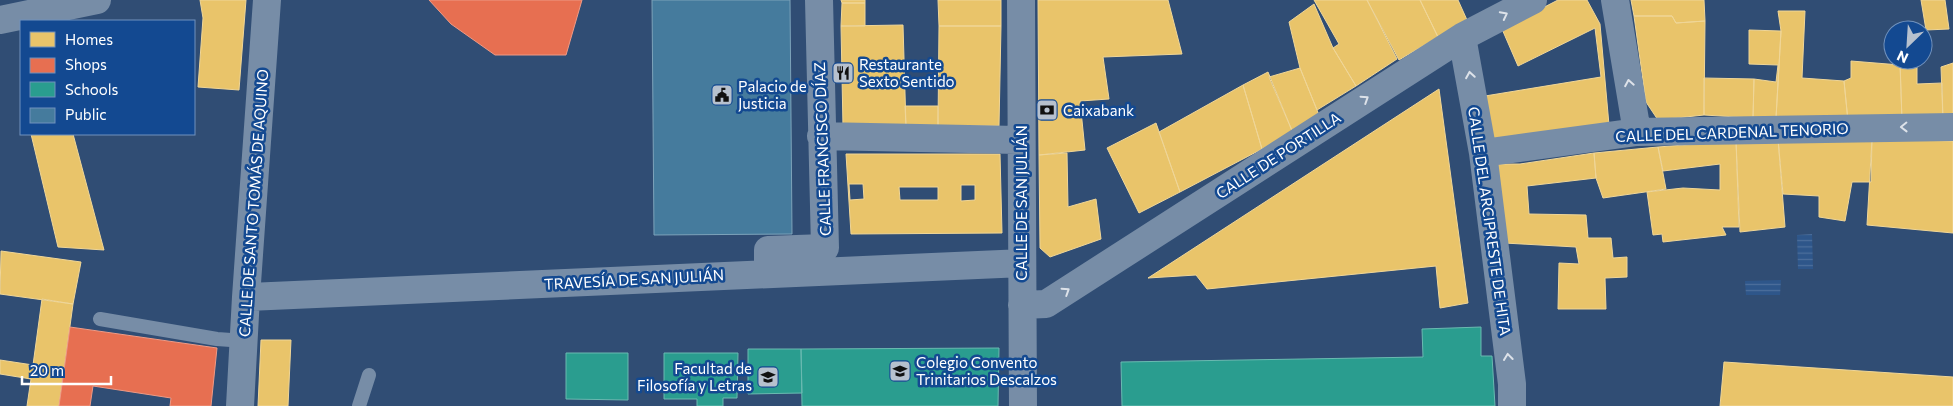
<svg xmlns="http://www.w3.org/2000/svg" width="1953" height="406" viewBox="0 0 1953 406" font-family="Commissioner,sans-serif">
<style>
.water{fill:url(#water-rules)}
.homes{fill:#e9c46a;stroke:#f0d697;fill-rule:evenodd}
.shops{fill:#e76f51;stroke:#ee9a85}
.schools{fill:#2a9d8f;stroke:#6abab1}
.public{fill:#457b9d;stroke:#7da3ba}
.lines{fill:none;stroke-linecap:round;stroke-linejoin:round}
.lane{stroke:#778da7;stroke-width:14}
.street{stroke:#778da7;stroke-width:28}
.oneway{stroke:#dde2e9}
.labels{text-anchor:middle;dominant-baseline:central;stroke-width:5;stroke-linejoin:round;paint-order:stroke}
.poi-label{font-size:15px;fill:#fff;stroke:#134991;text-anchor:start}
.street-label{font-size:15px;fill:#fff;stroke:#134991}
</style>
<defs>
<pattern id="water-rules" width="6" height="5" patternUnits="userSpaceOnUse" patternTransform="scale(1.25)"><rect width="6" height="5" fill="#2e568a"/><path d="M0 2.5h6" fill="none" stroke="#4d6f9c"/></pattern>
</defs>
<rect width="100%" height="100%" fill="#304d74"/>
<path class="water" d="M1812 234 1813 269H1798L1797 235Z
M1781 280 1780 295H1746L1745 281Z"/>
<path class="homes" d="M200 0H246L239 90 198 87 203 18Z
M841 0H865V3H842Z
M938 0H1001V26H939Z
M1038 0H1168L1182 54 1103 57 1109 99 1080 101 1085 150 1039 155Z
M1314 0H1367L1397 59 1356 86 1333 48 1339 44Z
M1367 0H1420L1438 37 1399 60Z
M1420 0H1458L1467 20 1438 37Z
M1558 0H1587L1600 24 1609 125 1487 140 1485 96 1601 77 1595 28 1518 66 1502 29Z
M1631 0H1704L1705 21 1676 23 1672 16H1634Z
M1921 0H1945L1949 29 1926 30Z
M842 3H865V26H841Z
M1314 4 1333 48 1356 86 1317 110 1300 68 1289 22Z
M1778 11H1805L1802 78 1844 81 1848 121 1776 118 1781 31Z
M1634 16H1672L1676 23 1705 21 1704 115 1658 120 1646 102Z
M903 25 906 127H843L841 26Z
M939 26H1001L999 126H938Z
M1749 30 1781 31 1776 118H1753L1754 79 1776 82 1778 65 1749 64Z
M1900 60H1917V84L1942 83 1943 121H1902Z
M1851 61 1900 65 1902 121H1848L1844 81 1851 78Z
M1953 63V119L1943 121 1941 67Z
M1300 68 1319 115 1293 133 1269 77Z
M1268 72 1293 133 1262 149 1243 85Z
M1704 78 1754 79 1753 118 1704 115Z
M1243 85 1262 149 1180 192 1159 132Z
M1439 89 1468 303 1440 308 1436 266 1207 289 1196 275 1148 278Z
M905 106H938V126L906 127Z
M1156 123 1180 192 1139 213 1107 148Z
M31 134H73L104 250 58 247Z
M1778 139 1785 227 1740 232 1736 141Z
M1778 139H1872L1871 182H1852L1845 221 1819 217V196L1783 194Z
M1872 139 1953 141V233L1867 225Z
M1736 141 1739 227H1722L1726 235 1663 242 1662 234 1653 235 1647 192 1683 188 1720 190V164L1663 171 1658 147Z
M1658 147 1666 189 1603 198 1596 178 1594 153Z
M1067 153 1068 207 1096 199 1101 239 1050 257 1040 248 1039 155Z
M1594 153 1596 178 1527 186 1529 214 1586 215 1588 238H1611L1613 258 1627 257V277L1605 278 1606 309H1558L1559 263 1579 264 1576 247 1504 243 1494 164H1520Z
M846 154H1000L1002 233 851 234ZM849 184H863L864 199 850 200ZM961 185H975V200L961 201ZM899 187H938V200H900Z
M1 251 81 262 73 304 0 294Z
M42 299 73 304 59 406H27L31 379 0 374V360L33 365Z
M261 340H291L288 406H258Z
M1724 362 1953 377V406H1720Z"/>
<path class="shops" d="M429 0H582L566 55H495L451 24Z
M70 327 217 348 211 406H170L171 398 93 386 90 406H59Z"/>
<path class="schools" d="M1481 327V356H1492L1495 406H1122L1121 362 1423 357 1422 329Z
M999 348 998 406H802L801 349Z
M748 349H801L802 393 748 394Z
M566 353H628V400L566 399Z
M664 353H738L737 398H723V406H697V399H664Z"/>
<path class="public" d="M652 0H790L792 234 654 235Z"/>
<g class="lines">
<path class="lane" d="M100 319 217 339 245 341
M359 406 369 375"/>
<path class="street" d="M1021 0 1023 406
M1615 0 1637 132
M0 20 97 0
M1462 37 1483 153 1512 384V406
M821 136 1021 140
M1483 153 1637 132 1953 127
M768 273V250L825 248 819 0
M246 297 1022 263
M1022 305 1046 304 1462 37 1533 0
M240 406 246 297 267 0"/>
</g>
<defs><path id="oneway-chevron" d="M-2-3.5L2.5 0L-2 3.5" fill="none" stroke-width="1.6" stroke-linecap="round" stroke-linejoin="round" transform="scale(1.25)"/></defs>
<g class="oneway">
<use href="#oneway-chevron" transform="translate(1504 15) rotate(-27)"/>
<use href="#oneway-chevron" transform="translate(1470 75) rotate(-99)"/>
<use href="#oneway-chevron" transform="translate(1629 83) rotate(-100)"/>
<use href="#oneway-chevron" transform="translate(1365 99) rotate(-33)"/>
<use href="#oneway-chevron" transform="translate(1904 127) rotate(179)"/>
<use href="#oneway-chevron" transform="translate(1066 291) rotate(-33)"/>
<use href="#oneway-chevron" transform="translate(1508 357) rotate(-97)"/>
</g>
<defs>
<g id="restaurant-square" transform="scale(1.125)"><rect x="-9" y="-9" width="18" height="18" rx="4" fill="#b7c1ce" stroke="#134991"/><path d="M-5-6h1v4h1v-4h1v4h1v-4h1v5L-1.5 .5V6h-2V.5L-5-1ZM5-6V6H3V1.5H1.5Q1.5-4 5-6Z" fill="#111"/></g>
<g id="civic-square" transform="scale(1.125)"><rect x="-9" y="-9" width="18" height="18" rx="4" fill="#b7c1ce" stroke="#134991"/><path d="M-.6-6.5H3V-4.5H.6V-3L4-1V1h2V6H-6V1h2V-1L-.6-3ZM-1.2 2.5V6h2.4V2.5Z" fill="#111"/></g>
<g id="bank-square" transform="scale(1.125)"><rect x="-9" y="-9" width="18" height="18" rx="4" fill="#b7c1ce" stroke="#134991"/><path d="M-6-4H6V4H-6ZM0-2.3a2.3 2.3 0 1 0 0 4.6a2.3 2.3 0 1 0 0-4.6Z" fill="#111"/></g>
<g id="university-square" transform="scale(1.125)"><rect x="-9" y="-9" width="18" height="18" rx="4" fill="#b7c1ce" stroke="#134991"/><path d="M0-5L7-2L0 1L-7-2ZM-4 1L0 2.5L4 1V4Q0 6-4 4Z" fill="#111"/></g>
</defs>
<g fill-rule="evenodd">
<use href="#restaurant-square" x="843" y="73"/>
<use href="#civic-square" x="722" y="95"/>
<use href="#bank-square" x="1047" y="110"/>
<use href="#university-square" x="900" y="371"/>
<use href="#university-square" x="768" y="377"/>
</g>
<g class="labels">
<g class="poi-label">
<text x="859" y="64">Restaurante<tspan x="859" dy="17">Sexto Sentido</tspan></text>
<text x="738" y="86">Palacio de<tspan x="738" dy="17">Justicia</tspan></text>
<text x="1063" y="110">Caixabank</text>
<text x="916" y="362">Colegio Convento<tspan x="916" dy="17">Trinitarios Descalzos</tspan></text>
<text x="752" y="368" text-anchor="end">Facultad de<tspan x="752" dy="17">Filosofía y Letras</tspan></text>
</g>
<g class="street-label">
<text transform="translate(1732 132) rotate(-2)">CALLE DEL CARDENAL TENORIO</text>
<text transform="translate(822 149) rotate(-92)">CALLE FRANCISCO DÍAZ</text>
<text transform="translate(1278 155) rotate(-33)">CALLE DE PORTILLA</text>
<text transform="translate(253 203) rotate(-86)">CALLE DE SANTO TOMÁS DE AQUINO</text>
<text transform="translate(1021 203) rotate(-90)">CALLE DE SAN JULIÁN</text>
<text transform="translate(1490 221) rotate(82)">CALLE DEL ARCIPRESTE DE HITA</text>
<text transform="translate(634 279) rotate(-3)">TRAVESÍA DE SAN JULIÁN</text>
</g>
</g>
<rect x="20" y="20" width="175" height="115" fill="#134991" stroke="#7192bd"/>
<rect x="30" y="32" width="25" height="15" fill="#e9c46a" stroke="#7192bd"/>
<text x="65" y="45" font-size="15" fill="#ffffff">Homes</text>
<rect x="30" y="58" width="25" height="15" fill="#e76f51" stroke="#7192bd"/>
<text x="65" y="70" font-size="15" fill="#ffffff">Shops</text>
<rect x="30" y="82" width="25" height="15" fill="#2a9d8f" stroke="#7192bd"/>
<text x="65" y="95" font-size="15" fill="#ffffff">Schools</text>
<rect x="30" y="108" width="25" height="15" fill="#457b9d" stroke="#7192bd"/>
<text x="65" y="120" font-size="15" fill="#ffffff">Public</text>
<g transform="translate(1908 45) rotate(205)"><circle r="24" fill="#134991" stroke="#7192bd"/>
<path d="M0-4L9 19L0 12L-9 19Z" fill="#b7c1ce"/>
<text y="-8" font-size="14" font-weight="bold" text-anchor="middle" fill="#ffffff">N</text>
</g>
<path d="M22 376v8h89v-8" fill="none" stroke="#ffffff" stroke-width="2.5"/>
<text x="30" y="376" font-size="15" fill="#ffffff" stroke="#134991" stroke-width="4" paint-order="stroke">20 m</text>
</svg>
